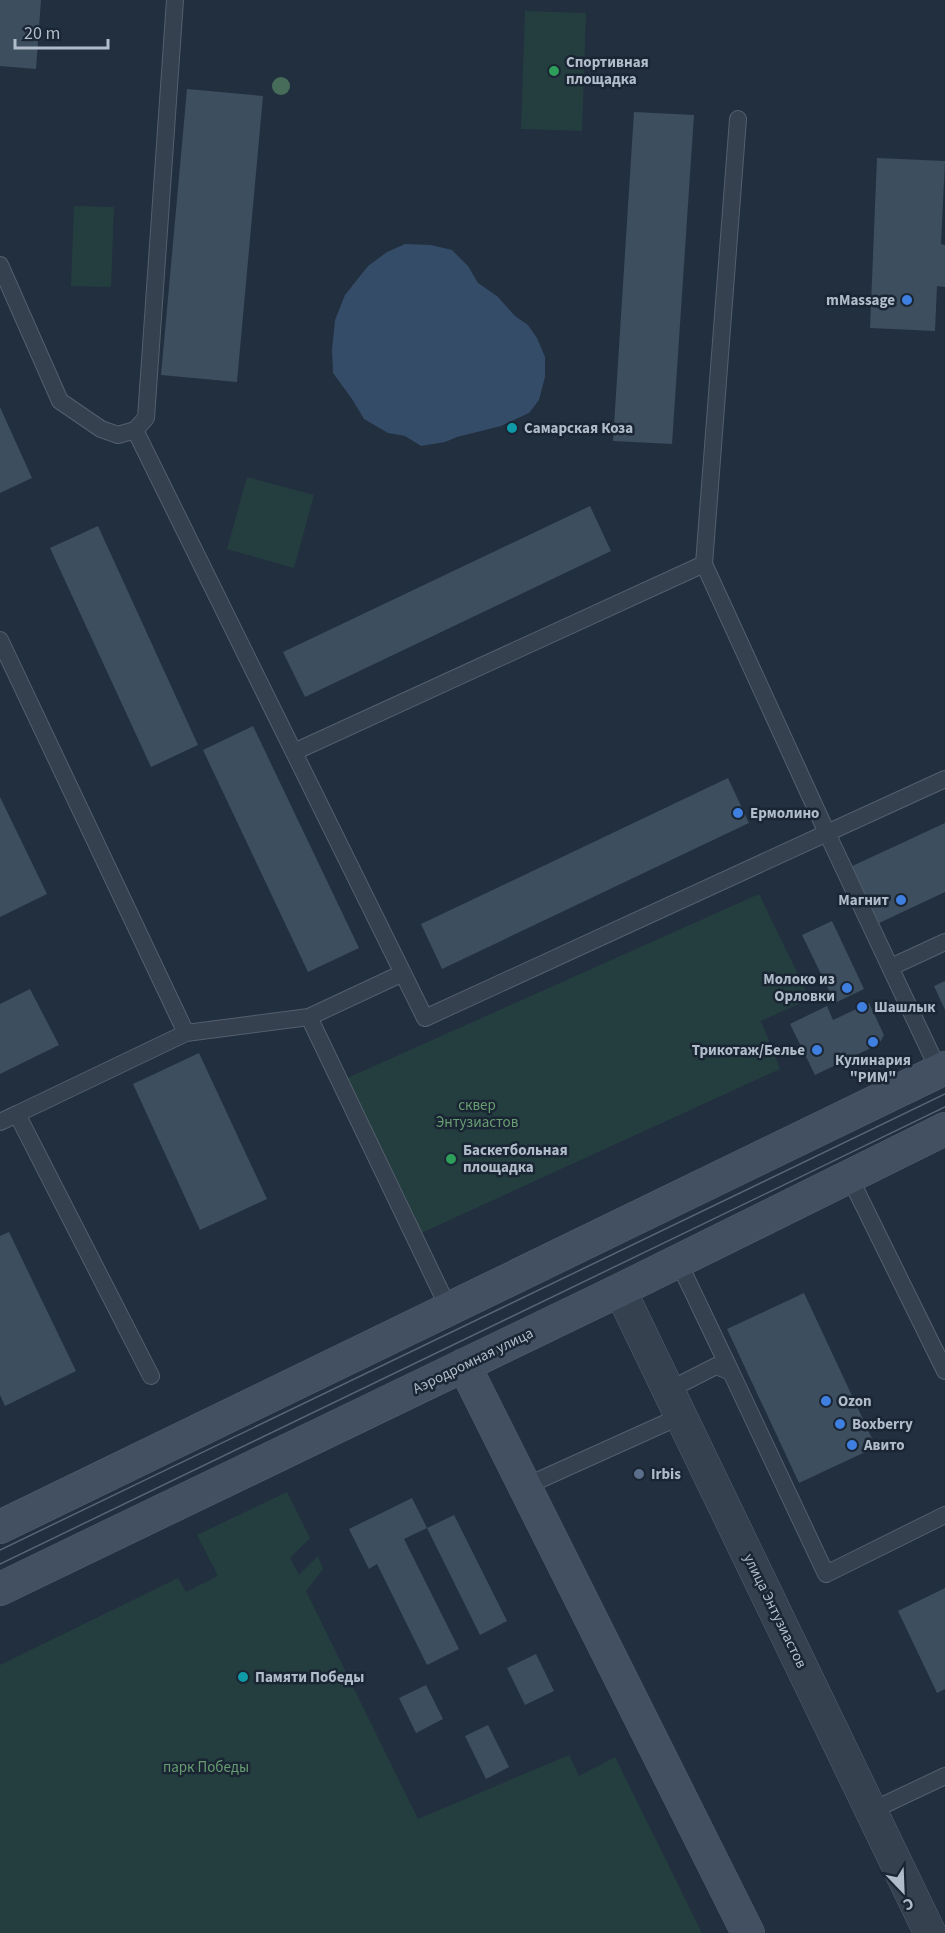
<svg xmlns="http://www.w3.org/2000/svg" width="945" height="1933" viewBox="0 0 945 1933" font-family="'Source Sans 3',sans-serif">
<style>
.green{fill:#243e40}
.water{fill:#344c67}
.building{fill:#3d4e5e}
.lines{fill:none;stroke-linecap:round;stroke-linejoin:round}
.service-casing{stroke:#545f6d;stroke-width:18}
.minor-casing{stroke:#545f6d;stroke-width:33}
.secondary-casing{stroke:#545f6d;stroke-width:34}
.service{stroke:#36414f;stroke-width:16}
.minor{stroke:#36414f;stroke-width:32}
.secondary{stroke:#435062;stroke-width:33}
.tram{stroke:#576576;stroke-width:1.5}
.tree{fill:#486c5a}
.leisure-dot{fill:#2e9e5b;stroke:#1b2634;stroke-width:2}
.shop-dot{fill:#3f7fe0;stroke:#1b2634;stroke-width:2}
.culture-dot{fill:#0f9aa8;stroke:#1b2634;stroke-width:2}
.service-dot{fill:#5c6f8a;stroke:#1b2634;stroke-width:2}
.labels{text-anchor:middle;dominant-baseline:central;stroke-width:5;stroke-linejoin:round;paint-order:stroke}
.poi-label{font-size:15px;font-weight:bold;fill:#b1bcca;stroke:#1b2634;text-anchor:start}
.park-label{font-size:15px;fill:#679d71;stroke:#1b2634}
.street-label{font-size:15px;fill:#b1bcca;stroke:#1b2634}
</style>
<rect width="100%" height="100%" fill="#222f3f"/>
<path class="green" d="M525 11 586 13 582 131 521 129Z
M74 206 114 207 111 287 71 286Z
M247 477 314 495 294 568 227 549Z
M759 894 810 999 761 1021 780 1069 419 1234 345 1079Z
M287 1492 310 1538 290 1558 299 1575 318 1556 323 1569 306 1591 418 1819 569 1755 579 1776 615 1757 702 1933H0V1665L178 1578 186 1592 218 1576 197 1535Z"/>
<path class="water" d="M405 244 431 245 452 250 468 266 478 283 497 296 515 316 528 325 537 338 545 357V377L539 400 529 413 501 426 457 437 445 442 421 446 405 436 388 433 364 419 352 399 333 373 332 350 335 320 345 295 368 266 387 252Z"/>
<path class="building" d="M0 0H41L36 69 0 66Z
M187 89 263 96 237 382 161 375Z
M634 112 694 115 672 444 613 441Z
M877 158 945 161 941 244 945 245V287L937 286 935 331 870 328Z
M0 407 32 478 0 493Z
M590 506 611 551 305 697 283 652Z
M98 526 198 745 151 767 50 548Z
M253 726 359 948 308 972 203 750Z
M728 778 749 823 442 969 421 924Z
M0 797 47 894 0 917Z
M945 823V892L875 925 848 868Z
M832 921 864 989 835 1003 802 935Z
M945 981V1010L934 986Z
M30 989 59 1045 0 1074V1004Z
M869 1003 884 1035 879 1044 815 1075 790 1024 827 1006 833 1020Z
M199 1053 267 1199 200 1230 133 1084Z
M9 1232 76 1371 5 1406 0 1395V1236Z
M804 1293 876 1447 799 1483 727 1329Z
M412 1498 427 1528 404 1539 459 1649 427 1665 377 1564 369 1569 349 1529Z
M454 1515 507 1621 480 1635 427 1528Z
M945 1588V1689L937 1693 898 1611Z
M536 1654 554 1691 525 1705 507 1668Z
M426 1685 443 1719 416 1733 399 1698Z
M488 1725 509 1767 486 1779 465 1736Z"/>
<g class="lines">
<g class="service-casing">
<path id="service" d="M175 0 146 418 135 430 425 1018 827 833 704 564 738 119
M0 265 60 401 101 429 118 435 135 430
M0 640 186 1033
M294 752 704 564
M891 967 945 942
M309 1017 449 1309
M939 1071 827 833 945 779
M17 1114 186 1033 309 1017 403 973
M0 1122 17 1114 151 1376
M849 1176 945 1371
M678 1261 731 1372
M669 1390 716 1366 731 1372 826 1574 945 1515
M526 1486 681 1416
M871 1811 945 1776"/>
</g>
<g class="minor-casing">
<path id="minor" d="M620 1290 930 1933"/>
</g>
<g class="secondary-casing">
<path id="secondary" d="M464 1365 748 1933
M0 1527 945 1068
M0 1589 620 1290 945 1129"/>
</g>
<use href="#service" class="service"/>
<use href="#minor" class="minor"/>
<use href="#secondary" class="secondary"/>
<path class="tram" d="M0 1550 945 1094
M0 1564 945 1107"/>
</g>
<circle class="tree" cx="281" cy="86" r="9"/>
<g class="leisure-dot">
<circle cx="554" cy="71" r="6"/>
<circle cx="451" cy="1159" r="6"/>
</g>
<g class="shop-dot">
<circle cx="907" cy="300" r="6"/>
<circle cx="738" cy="813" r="6"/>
<circle cx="901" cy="900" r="6"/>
<circle cx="847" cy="988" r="6"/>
<circle cx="862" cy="1007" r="6"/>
<circle cx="873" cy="1042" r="6"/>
<circle cx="817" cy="1050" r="6"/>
<circle cx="826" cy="1401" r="6"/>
<circle cx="840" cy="1424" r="6"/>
<circle cx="852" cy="1445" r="6"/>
</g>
<g class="culture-dot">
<circle cx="512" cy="428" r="6"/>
<circle cx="243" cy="1677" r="6"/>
</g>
<circle class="service-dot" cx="639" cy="1474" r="6"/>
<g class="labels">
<g class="poi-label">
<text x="566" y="62">Спортивная<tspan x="566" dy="17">площадка</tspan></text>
<text x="895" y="300" text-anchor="end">mMassage</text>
<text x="524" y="428">Самарская Коза</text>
<text x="750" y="813">Ермолино</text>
<text x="889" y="900" text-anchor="end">Магнит</text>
<text x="835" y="979" text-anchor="end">Молоко из<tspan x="835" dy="17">Орловки</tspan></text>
<text x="874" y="1007">Шашлык</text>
<text x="805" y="1050" text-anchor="end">Трикотаж/Белье</text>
<text x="873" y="1060" text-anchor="middle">Кулинария<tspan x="873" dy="17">"РИМ"</tspan></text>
<text x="463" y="1150">Баскетбольная<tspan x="463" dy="17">площадка</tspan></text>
<text x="838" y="1401">Ozon</text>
<text x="852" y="1424">Boxberry</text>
<text x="864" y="1445">Авито</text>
<text x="651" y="1474">Irbis</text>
<text x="255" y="1677">Памяти Победы</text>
</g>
<g class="park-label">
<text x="477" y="1105">сквер<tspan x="477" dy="17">Энтузиастов</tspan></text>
<text x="206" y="1767">парк Победы</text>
</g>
<g class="street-label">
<text transform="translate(473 1361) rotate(-26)">Аэродромная улица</text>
<text transform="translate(775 1611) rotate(64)">улица Энтузиастов</text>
</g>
</g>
<g transform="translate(903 1891) rotate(157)" stroke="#1b2634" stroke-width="4.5" paint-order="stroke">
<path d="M0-4.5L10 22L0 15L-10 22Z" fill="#b1bcca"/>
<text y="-9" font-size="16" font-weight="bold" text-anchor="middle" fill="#b1bcca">С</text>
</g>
<path d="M15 39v9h93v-9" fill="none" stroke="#b1bcca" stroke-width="3"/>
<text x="24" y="39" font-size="18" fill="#b1bcca" stroke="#1b2634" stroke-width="4.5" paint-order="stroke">20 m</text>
</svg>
